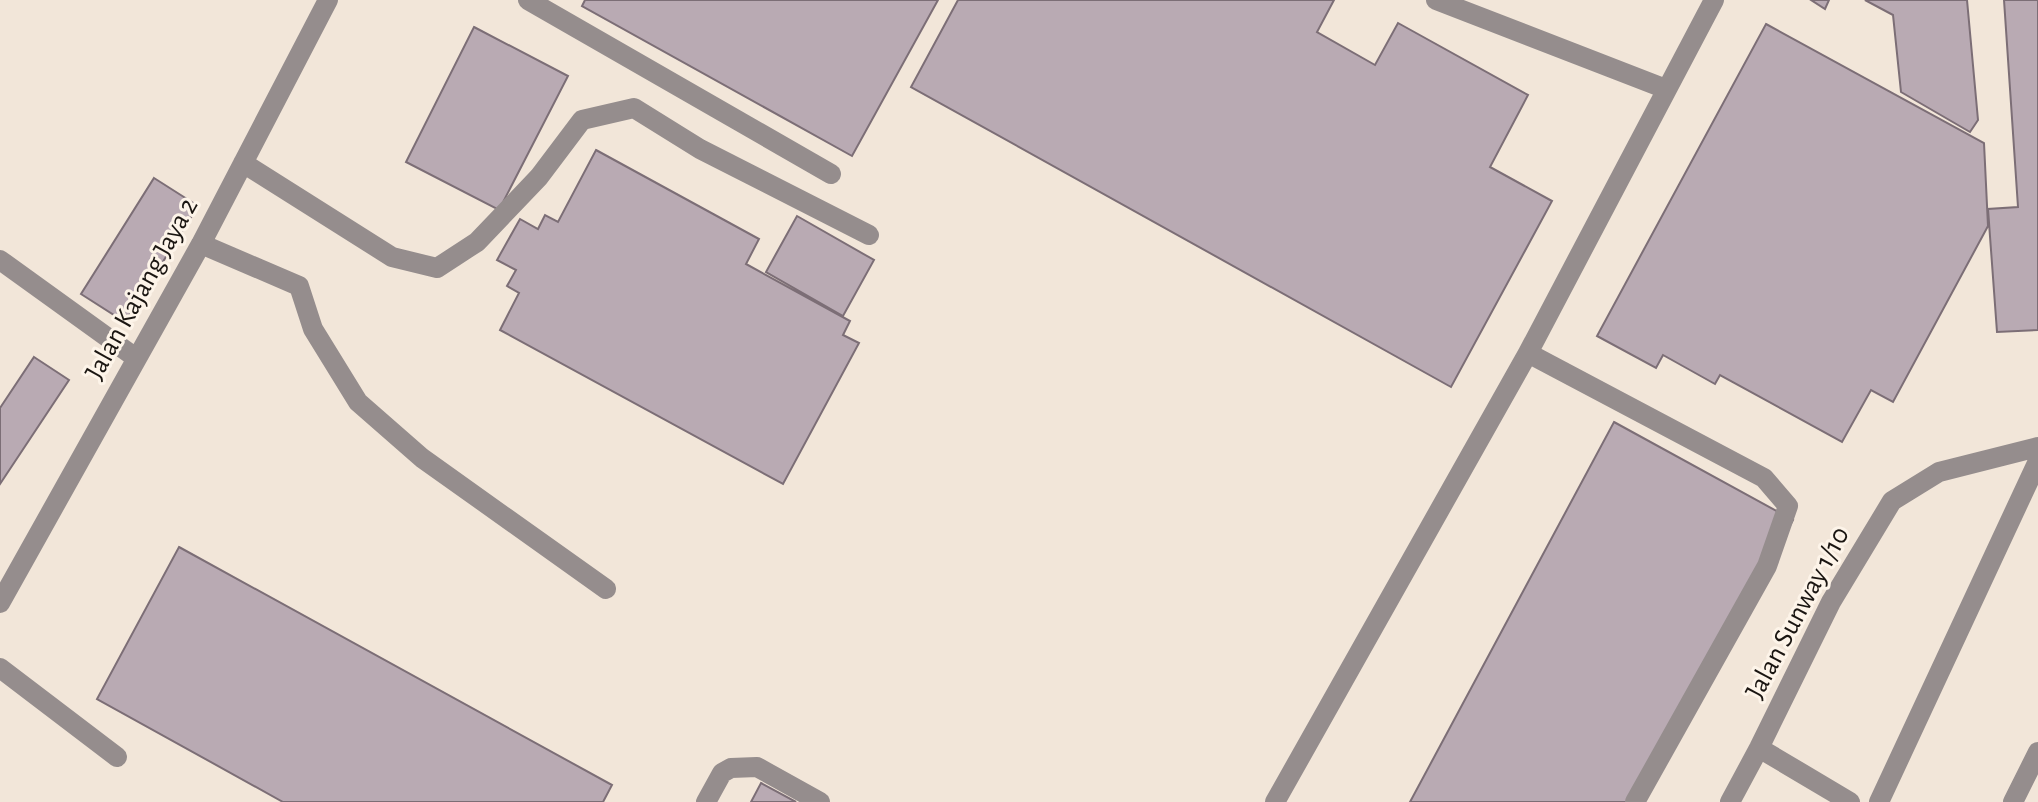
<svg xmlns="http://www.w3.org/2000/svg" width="2038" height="802" viewBox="0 0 2038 802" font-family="'Alegreya Sans',sans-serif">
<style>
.building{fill:#b9aab3;stroke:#7c6e76;stroke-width:2}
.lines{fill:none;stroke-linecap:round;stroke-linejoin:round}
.minor{stroke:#958d8d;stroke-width:20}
.labels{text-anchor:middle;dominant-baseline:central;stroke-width:6;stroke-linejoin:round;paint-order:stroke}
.street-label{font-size:28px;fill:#1a1511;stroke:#fdf4e9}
</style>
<rect width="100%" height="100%" fill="#f2e6d9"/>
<path class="building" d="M585 0H938L852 156 582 6Z
M958 0H1334L1317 32 1375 65 1398 23 1528 95 1490 167 1552 201 1451 387 911 87Z
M1811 0H1829L1825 9Z
M1865 0H1967L1978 120 1970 132 1901 92 1893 15Z
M2004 0H2038V330L1997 332 1988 209 2018 207Z
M1766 24 1984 143 1988 226 1893 402 1871 390 1842 442 1720 375 1715 384 1663 355 1656 368 1597 336Z
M474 27 568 76 499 210 406 162Z
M596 150 759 239 746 264 850 321 843 335 859 343 783 484 500 330 519 293 507 286 516 270 497 260 520 219 538 229 545 215 558 222Z
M154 178 198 206 125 322 81 294Z
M797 216 874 260 843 316 766 272Z
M34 357 69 380 0 484V408Z
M1614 422 1793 520 1642 802H1410Z
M179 547 612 785 603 802H283L97 699Z
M761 783 796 802H751Z"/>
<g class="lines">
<path class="minor" d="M528 0 831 174
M1436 0 1666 89
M243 163 392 257 437 268 477 242 539 177 582 120 634 108 700 149 869 235
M201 244 299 286 313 329 358 402 422 458 606 589
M0 260 136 358
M1528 353 1764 478 1788 506 1767 566 1635 802
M0 603 201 244 328 0
M0 668 117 757
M1759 748 1850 802
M706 802 722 773 731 768 757 767 820 802
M1275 802 1528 353 1714 0
M1730 802 1759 748 1831 602 1892 501 1939 472 2038 447
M1879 802 2038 461
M2013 802 2038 752"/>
</g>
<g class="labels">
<g class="street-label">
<text transform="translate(142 289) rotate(-61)">Jalan Kajang Jaya 2</text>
<text transform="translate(1798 613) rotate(-62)">Jalan Sunway 1/10</text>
</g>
</g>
</svg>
